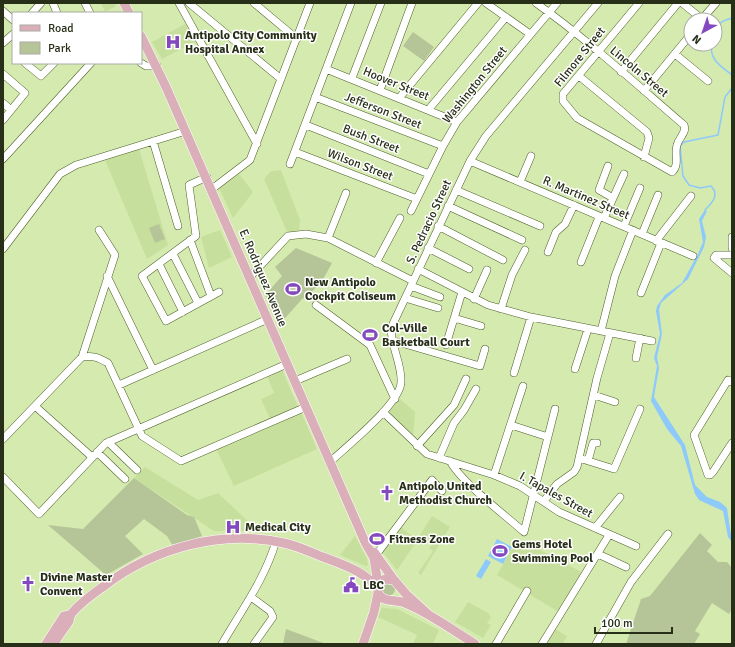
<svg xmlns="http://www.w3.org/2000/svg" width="735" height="647" viewBox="0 0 735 647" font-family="Signika,sans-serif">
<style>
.built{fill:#c7df9c}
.green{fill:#b5c598}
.water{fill:#8dc9fa}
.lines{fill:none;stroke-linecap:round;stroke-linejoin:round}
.stream{stroke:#8dc9fa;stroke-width:1.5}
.minor-casing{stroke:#4f602a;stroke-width:8}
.major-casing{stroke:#fff;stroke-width:10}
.minor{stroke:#fff;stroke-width:7}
.major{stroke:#daafb9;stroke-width:9}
.labels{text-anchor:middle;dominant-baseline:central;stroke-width:3;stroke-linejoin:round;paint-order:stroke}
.poi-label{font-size:12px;font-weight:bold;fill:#272f18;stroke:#fff;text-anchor:start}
.street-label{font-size:12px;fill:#272f18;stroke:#fff}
</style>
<rect width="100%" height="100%" fill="#d5eaaf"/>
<path class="built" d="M101 3H114L116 6 105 12Z
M185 24 195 42 162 59 152 42Z
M139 149 168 245 147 259 105 160Z
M281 170 300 220 299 232H287L264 179 271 171Z
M239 174 253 192 233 218 219 188Z
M220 230 232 257 209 268 201 237Z
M282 370 298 407 270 419 261 399 274 393 267 376Z
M400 399 415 412 413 438 388 413Z
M301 412 317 449 234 486 216 449Z
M145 467 198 500 218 493 253 526 252 531H214L134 478Z
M432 516 450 527 421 575 418 573 433 551 429 548 431 545 424 540 422 543 417 541 397 570 382 551 401 527 417 540Z
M355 536 367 559 368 565 366 566 340 555Z
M518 538 583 573 559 612 497 575Z
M468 602 488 613 491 617 487 623 491 625 483 638 455 622Z
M382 608 397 609 439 630 433 644H413L417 635 378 617Z
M555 629 567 636 563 644H546Z"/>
<path class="green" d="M413 32 434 47 424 61 403 46Z
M159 224 165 239 155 243 149 228Z
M296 248 332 263 321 283 304 299 303 298 279 325 265 295 282 276 275 267Z
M134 478 187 515 194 517 202 536 173 546 167 536 144 519 125 536 143 554 106 575 48 525 83 529Z
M700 533 712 545 707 551 718 562H727L732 568V609L729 614 712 603 695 631 700 634 694 644H626L641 599 650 596Z
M381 589a7 7 0 1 1 14 0a7 7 0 1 1-14 0Z
M286 629 326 644H283Z"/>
<path class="water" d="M705 210 707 211 702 221 706 237 704 247 688 279 661 303 659 310 662 334 657 357 659 368 654 397 685 445 695 485 707 497 720 502 727 508 732 542 728 537 723 511 699 500 695 494 681 446 667 429 651 401 657 366 654 358 660 334 656 311 657 306 665 295 682 283 698 254 703 242 699 219Z
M497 539 512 547 503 564 488 556Z
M486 559 491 562 481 579 476 576Z"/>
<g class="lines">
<path class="stream" d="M715 34C718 23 721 21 732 18
M712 44C708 59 722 67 732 75
M705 210C712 203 720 195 711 186L700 188 689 185 683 176 680 146 684 142 718 135 725 97 732 88"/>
<g class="minor-casing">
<path id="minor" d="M53 3 57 13
M85 3 90 13
M179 3 257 144
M189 3 281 79
M254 3 297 39
M486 3 530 34
M536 3C588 40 636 84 684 125 687 133 679 137 677 145 674 154 680 165 672 172L577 118 563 101V94L639 3
M682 3 702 19
M3 11 13 20
M32 13 41 3
M701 20 716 3
M3 43 13 34
M675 54 708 81
M25 63 41 76 54 63
M141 63 146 66H157
M326 69 457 122
M621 72 678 3
M3 74 25 93 3 120
M579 76 647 132 649 138 644 157
M352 78 381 3
M380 90 412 3
M644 91 691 34
M315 97 443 146
M400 97 478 3
M3 103 11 110
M429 109 506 17
M306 125 429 174
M153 141 178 226
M295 152 417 199
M3 159 91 63
M470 161 693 256
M290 164 351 3
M608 166 599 190 613 198
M207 177 189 185 196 236 142 276 166 321 219 292
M520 182 531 156
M212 189 250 160 310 3
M456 190 540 226
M448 206 522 240
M411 211 443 146 457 122 557 3
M604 218 624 174
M438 226 503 260
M624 226 640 188
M642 234 658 195
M732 237V248
M328 238 346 193
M190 240 211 296
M656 241 691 196
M428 248 469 269
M3 249 60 174 76 165 186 131
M548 252 556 232 565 224 574 205
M173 254 198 303
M732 255H716L714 258 732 273
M581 262 599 217
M376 263 400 218
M159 264 183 312
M418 269 488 305 531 317 652 341
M107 276 153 370
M250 277 288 236 306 234 328 238 413 281
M411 286 440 297
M641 293 661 243
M405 298 438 308
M474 299 487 270
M316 305 370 345 395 399
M501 309 512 275 525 250
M454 318 481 326
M601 331 615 276 633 230
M391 340 480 366 485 349
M446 345 462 292
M82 357 115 255 99 230
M636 358 640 338
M575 369 588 329
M514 373 531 317
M295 381 347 359
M732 382 728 380 694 435 708 475H710L713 472 732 443
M119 385 268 319
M594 395 615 402
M35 406 92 457
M383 412 427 454 494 475 520 486 559 512 636 546
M511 425 548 437
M3 439 82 357C93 355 99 358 108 363L142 436 181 461 306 407
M108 442 137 470
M417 446 454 405 466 379
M97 452 125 479
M439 458 454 423 464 410 476 389
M579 458 614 469 640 409
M450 461C461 482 505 515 524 532L555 409
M588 461 593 443H597
M330 462C347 446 401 403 401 382 402 364 391 347 391 328L470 161 486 136 598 3
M494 475 523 386
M3 477 39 514 106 443 287 364
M544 501 557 484 574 472 577 467 597 378 610 333
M595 528 620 497
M598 554 626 567
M376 555 432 480 442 491
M251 597 270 611 273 617 254 644
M222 644C241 611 265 579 276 541
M496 644 527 591
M542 644 609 535
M596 644 631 582 668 534"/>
</g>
<g class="major-casing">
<path id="major" d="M124 3 129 13
M141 36 166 87 365 542 374 558 378 585
M374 552 394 580
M429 615 406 594 394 580 385 579 379 583 378 593C383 603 395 599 405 603 430 613 452 630 475 644
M46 644 64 616 70 615
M54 644C58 636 64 629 69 621 70 618 69 616 72 613 81 602 93 594 104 586 154 548 221 529 284 543 298 546 310 552 323 557 341 564 367 572 377 589
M363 644 374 612 378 593"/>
</g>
<use href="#minor" class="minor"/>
<use href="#major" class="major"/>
</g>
<defs>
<g id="hospital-bare" transform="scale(1.2)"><path d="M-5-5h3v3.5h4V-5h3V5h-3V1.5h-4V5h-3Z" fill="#8449bf" stroke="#fff" stroke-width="2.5" paint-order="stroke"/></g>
<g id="stadium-bare" transform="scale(1.2)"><path d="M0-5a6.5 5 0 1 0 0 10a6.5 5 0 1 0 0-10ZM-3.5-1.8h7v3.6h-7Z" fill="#8449bf" stroke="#fff" stroke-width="2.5" paint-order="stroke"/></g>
<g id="church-bare" transform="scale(1.2)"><path d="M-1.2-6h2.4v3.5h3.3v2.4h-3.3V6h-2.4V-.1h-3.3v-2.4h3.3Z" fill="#8449bf" stroke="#fff" stroke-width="2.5" paint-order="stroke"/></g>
<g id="civic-bare" transform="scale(1.2)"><path d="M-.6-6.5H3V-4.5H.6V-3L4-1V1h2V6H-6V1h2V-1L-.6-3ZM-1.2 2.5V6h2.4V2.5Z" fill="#8449bf" stroke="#fff" stroke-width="2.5" paint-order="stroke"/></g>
</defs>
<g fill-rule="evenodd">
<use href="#hospital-bare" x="173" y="42"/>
<use href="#stadium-bare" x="293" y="289"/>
<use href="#stadium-bare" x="370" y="335"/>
<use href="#church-bare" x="387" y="493"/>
<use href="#hospital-bare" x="233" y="527"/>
<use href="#stadium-bare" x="377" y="539"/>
<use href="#stadium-bare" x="500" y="551"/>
<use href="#church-bare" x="28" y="584"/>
<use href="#civic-bare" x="351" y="585"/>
</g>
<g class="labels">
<g class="poi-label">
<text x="185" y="35">Antipolo City Community<tspan x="185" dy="14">Hospital Annex</tspan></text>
<text x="305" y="282">New Antipolo<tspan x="305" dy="14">Cockpit Coliseum</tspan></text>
<text x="382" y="328">Col-Ville<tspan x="382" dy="14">Basketball Court</tspan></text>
<text x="399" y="486">Antipolo United<tspan x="399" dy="14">Methodist Church</tspan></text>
<text x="245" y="527">Medical City</text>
<text x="389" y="539">Fitness Zone</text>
<text x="512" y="544">Gems Hotel<tspan x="512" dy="14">Swimming Pool</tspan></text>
<text x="40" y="577">Divine Master<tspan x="40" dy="14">Convent</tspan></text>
<text x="363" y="585">LBC</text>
</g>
<g class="street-label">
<text transform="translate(580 57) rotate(-51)">Filmore Street</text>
<text transform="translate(639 72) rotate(40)">Lincoln Street</text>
<text transform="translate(396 84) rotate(22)">Hoover Street</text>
<text transform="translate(475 85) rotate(-51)">Washington Street</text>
<text transform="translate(383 111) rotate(21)">Jefferson Street</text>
<text transform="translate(371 139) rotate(21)">Bush Street</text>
<text transform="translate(360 165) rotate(21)">Wilson Street</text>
<text transform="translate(586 198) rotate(23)">R. Martinez Street</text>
<text transform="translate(429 222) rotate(-65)">S. Pedracio Street</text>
<text transform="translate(263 278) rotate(67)">E. Rodriguez Avenue</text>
<text transform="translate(556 495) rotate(29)">I. Tapales Street</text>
</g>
</g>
<rect width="735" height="647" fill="none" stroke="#272f18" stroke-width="8"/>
<rect x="12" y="12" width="130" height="52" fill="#ffffff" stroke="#a9aca3"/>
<rect x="20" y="25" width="20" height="6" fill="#daafb9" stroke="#a9aca3"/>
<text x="48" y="32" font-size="12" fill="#272f18">Road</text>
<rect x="20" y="42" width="20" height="12" fill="#b5c598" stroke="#a9aca3"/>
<text x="48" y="52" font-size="12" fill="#272f18">Park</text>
<g transform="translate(703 32) rotate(220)"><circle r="19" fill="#ffffff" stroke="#a9aca3"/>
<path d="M0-3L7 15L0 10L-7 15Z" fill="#8449bf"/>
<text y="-6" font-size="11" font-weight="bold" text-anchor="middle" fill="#272f18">N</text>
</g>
<path d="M595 627v6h77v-6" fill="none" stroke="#272f18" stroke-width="2"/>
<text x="601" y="627" font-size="12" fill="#272f18" stroke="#ffffff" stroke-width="3" paint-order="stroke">100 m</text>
</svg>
